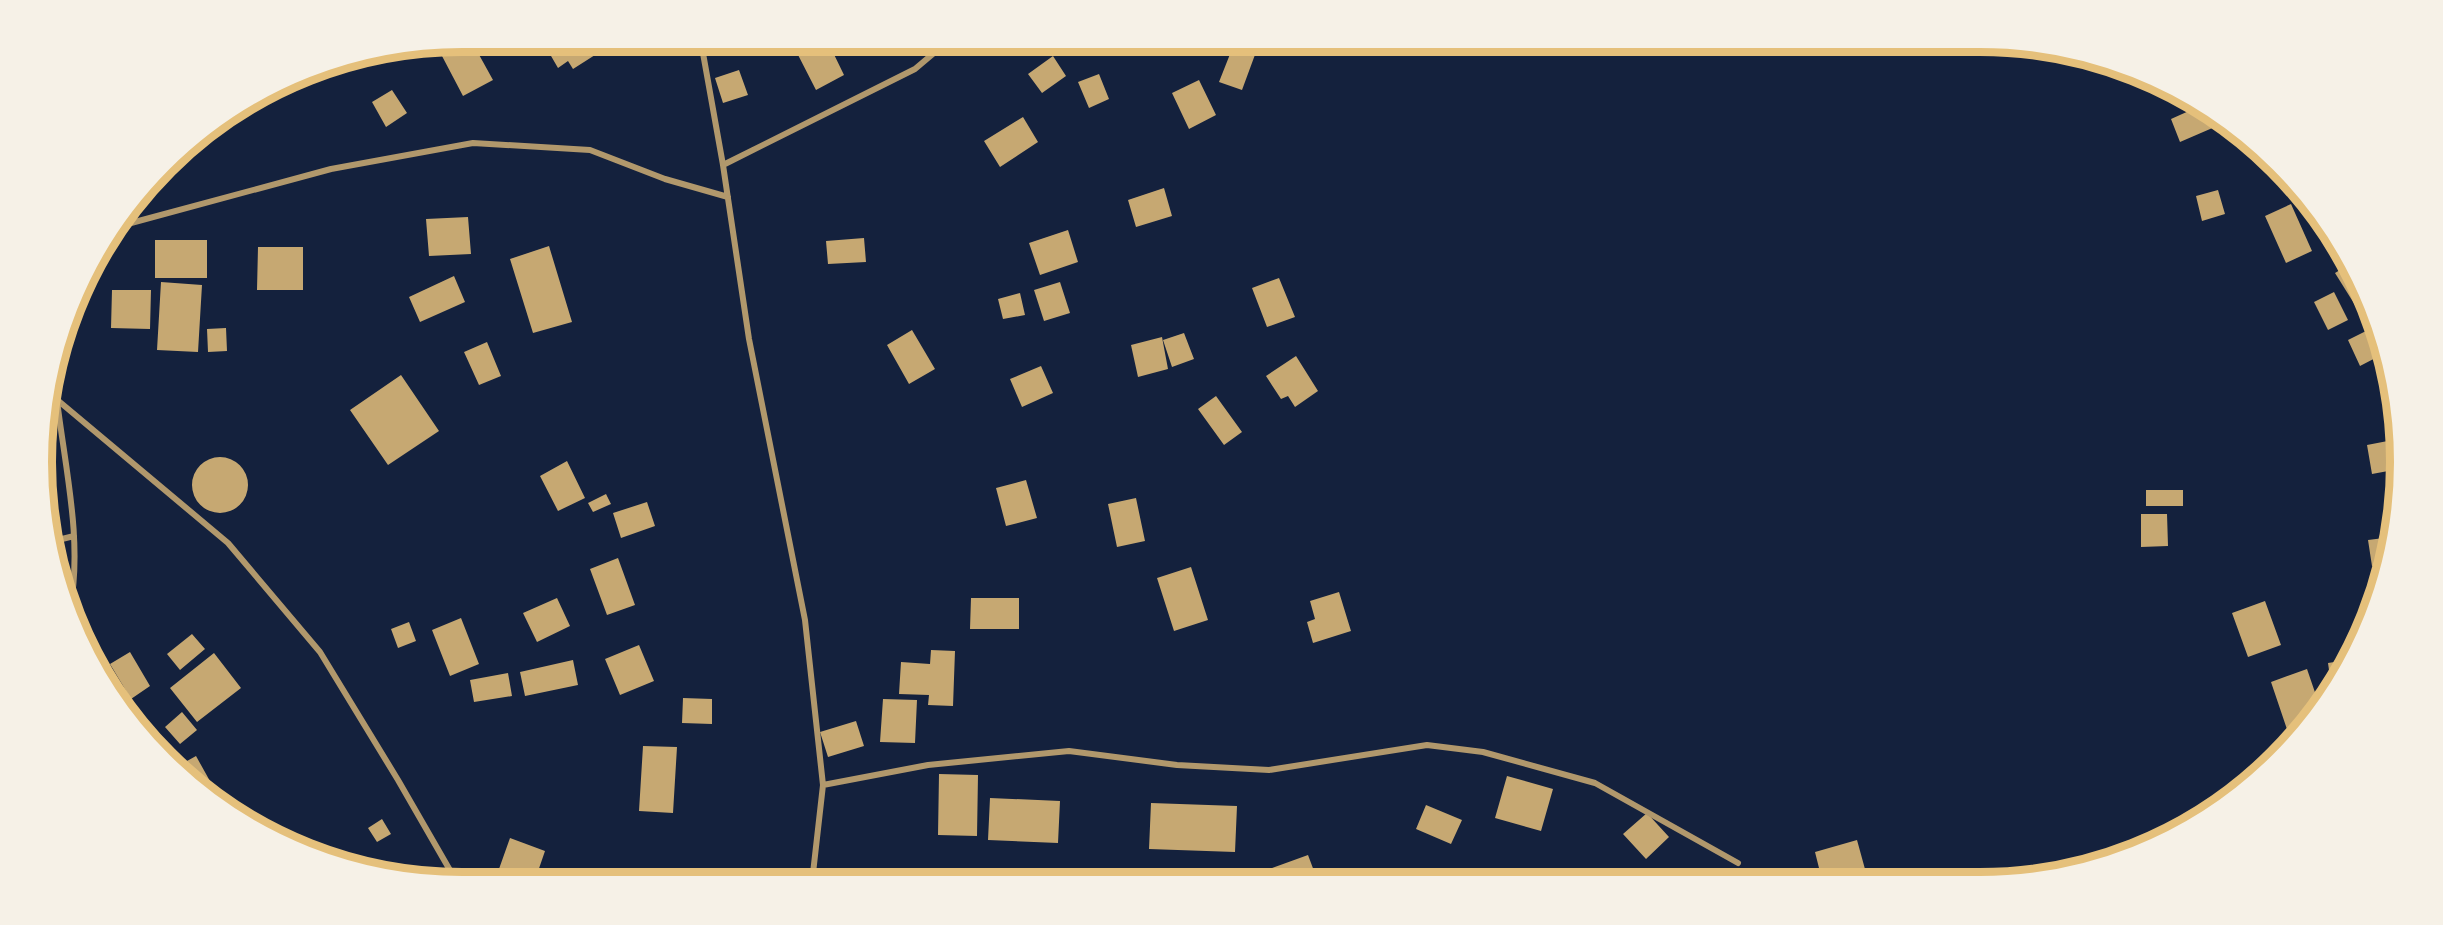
<svg xmlns="http://www.w3.org/2000/svg" width="2443" height="925" viewBox="0 0 2443 925" font-family="'Crimson Pro',serif">
<style>
.building{fill:#c6a872}
.lines{fill:none;stroke-linecap:round;stroke-linejoin:round}
.minor{stroke:#b1986c;stroke-width:6}
.rim{fill:none;stroke:#e5c07b;stroke-width:8}
</style>
<rect width="100%" height="100%" fill="#14213d"/>
<path class="building" d="M469 42H472L493 80 463 96 442 56Z
M557 42H600L591 48 595 55 573 69 568 61 558 68 547 49Z
M809 42H828L844 75 816 90 795 49Z
M1234 44 1256 52 1242 90 1219 82Z
M1053 56 1066 76 1042 93 1028 74Z
M739 70 748 95 723 103 715 78Z
M1099 74 1109 99 1089 108 1078 82Z
M1199 80 1216 115 1189 129 1172 93Z
M392 90 407 113 386 127 372 102Z
M2200 106 2224 123 2180 142 2171 119Z
M1023 117 1038 142 1000 167 984 141Z
M1164 188 1172 216 1136 227 1128 200Z
M2218 190 2225 214 2202 221 2196 196Z
M2291 204 2312 251 2286 263 2265 216Z
M468 217 471 254 429 256 426 219Z
M1068 230 1078 262 1040 275 1029 243Z
M864 238 866 262 828 264 826 241Z
M155 240H207V278H155Z
M549 246 572 322 533 333 510 259Z
M258 247H303V290H257Z
M2350 264 2366 299 2355 305 2335 273Z
M454 276 465 302 420 322 409 297Z
M1279 278 1295 317 1267 327 1252 288Z
M161 282 202 285 198 352 157 350Z
M1060 282 1070 313 1044 321 1034 290Z
M112 290H151L150 329 111 328Z
M2334 292 2348 320 2328 330 2314 302Z
M1020 293 1025 315 1003 319 998 299Z
M2378 325 2385 353 2360 366 2348 340Z
M226 328 227 351 208 352 207 329Z
M912 330 935 369 909 384 887 345Z
M1184 333 1194 359 1172 367 1163 340Z
M1162 337 1168 369 1138 377 1131 345Z
M487 342 501 376 479 385 464 352Z
M1296 356 1318 391 1295 407 1288 396 1281 399 1266 376Z
M1041 366 1053 393 1022 407 1010 379Z
M401 375 439 431 388 465 350 410Z
M1216 396 1242 432 1224 445 1198 409Z
M2398 439 2399 469 2372 474 2367 445Z
M192 485a28 28 0 1 1 56 0a28 28 0 1 1-56 0Z
M567 461 585 498 558 511 540 476Z
M1026 480 1037 518 1006 526 996 488Z
M2146 490H2183V506H2146Z
M606 494 611 504 593 512 588 503Z
M1136 498 1145 541 1117 547 1108 504Z
M647 502 655 526 621 538 613 513Z
M2141 514H2167L2168 546 2141 547Z
M2392 537 2388 564 2372 566 2368 540Z
M618 558 635 605 607 615 590 569Z
M1191 567 1208 620 1174 631 1157 578Z
M1339 592 1351 631 1313 643 1307 622 1315 619 1310 601Z
M557 598 570 626 537 642 523 613Z
M971 598H1019V629H970Z
M2265 601 2281 645 2248 657 2232 613Z
M461 618 479 664 450 676 432 630Z
M409 622 416 641 398 648 391 629Z
M192 634 205 649 180 670 167 654Z
M639 645 654 681 620 695 605 659Z
M931 650 955 651 953 706 928 705 929 695 899 694 901 662 930 664Z
M130 652 150 686 131 699 110 664Z
M214 653 241 688 197 722 170 688Z
M573 660 578 685 525 696 520 672Z
M2347 660 2332 691 2328 663Z
M2307 669 2320 707 2291 741 2271 682Z
M508 673 512 696 474 702 470 680Z
M683 698 712 699V724L682 723Z
M883 699 917 700 915 743 880 742Z
M182 712 197 730 180 744 165 727Z
M856 721 864 746 828 757 820 732Z
M643 746 677 747 673 813 639 811Z
M196 756 220 799 215 802 207 796 178 766Z
M939 774 978 775 977 836 938 835Z
M1507 776 1553 789 1541 831 1495 818Z
M990 798 1060 801 1058 843 988 840Z
M1151 803 1237 806 1235 852 1149 849Z
M1426 805 1462 820 1451 844 1416 829Z
M1647 813 1669 837 1646 859 1623 834Z
M382 819 391 834 377 842 368 828Z
M510 838 545 851 534 883H494Z
M1857 840 1868 880H1822L1815 852Z
M1308 855 1317 879 1310 881H1273L1269 869Z"/>
<g class="lines">
<path class="minor" d="M701 42 723 165 749 339 805 620 823 785 812 882
M723 165 915 69 947 42
M120 226 331 169 473 143 590 150 665 179 728 197
M49 393 228 543 320 652 398 780 451 872 461 883
M57 400C65 468 83 541 70 609
M50 542 74 536
M823 785 928 765 1069 751 1177 765 1269 770 1427 745 1483 752 1595 783 1738 863"/>
</g>
<path d="M0 0H2443V925H0ZM462 52H1980A410 410 0 0 1 2390 462V462A410 410 0 0 1 1980 872H462A410 410 0 0 1 52 462V462A410 410 0 0 1 462 52Z" fill="#f6f1e7" fill-rule="evenodd"/>
<path class="rim" d="M462 52H1980A410 410 0 0 1 2390 462V462A410 410 0 0 1 1980 872H462A410 410 0 0 1 52 462V462A410 410 0 0 1 462 52Z"/>
</svg>
